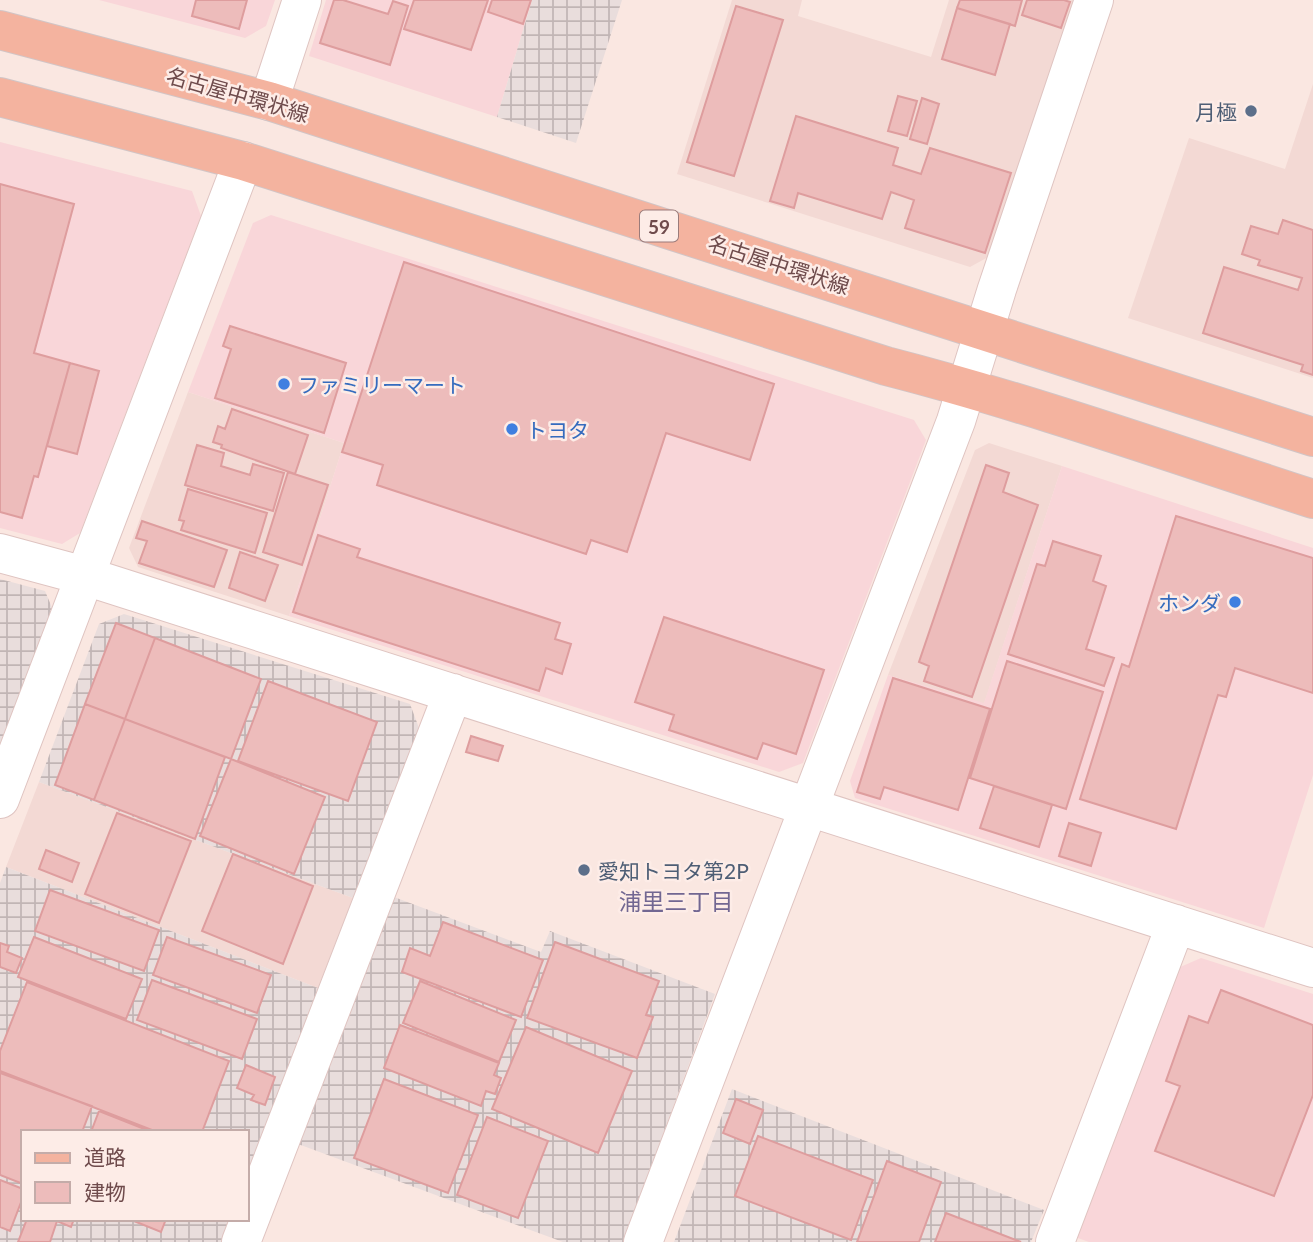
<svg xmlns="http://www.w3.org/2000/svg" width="1313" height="1242" viewBox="0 0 1313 1242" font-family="Lato,'Noto Sans JP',sans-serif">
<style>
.residential{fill:#f3d9d4}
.commercial{fill:#f9d6d9}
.industrial{fill:url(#industrial-grid)}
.building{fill:#edbcbb;stroke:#de9d9e;stroke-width:2}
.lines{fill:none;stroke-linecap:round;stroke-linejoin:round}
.minor-casing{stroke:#dfc4c1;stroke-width:40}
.major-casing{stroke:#d1c5c6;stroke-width:40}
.minor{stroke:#fff;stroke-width:38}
.major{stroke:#f4b39f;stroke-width:38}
.service-dot{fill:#5c6f8a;stroke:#fdece7;stroke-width:2.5}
.shop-dot{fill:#3f7fe0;stroke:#fdece7;stroke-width:2.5}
.labels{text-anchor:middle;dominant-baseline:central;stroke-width:5;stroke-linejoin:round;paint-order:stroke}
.shield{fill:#fdece7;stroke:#9a7b7a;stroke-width:2}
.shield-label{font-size:19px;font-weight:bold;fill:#6f4b4c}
.street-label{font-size:21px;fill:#6f4b4c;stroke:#fdece7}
.service-label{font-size:21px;fill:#4e5e75;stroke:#fdece7;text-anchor:end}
.shop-label{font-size:21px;fill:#366cbe;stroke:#fdece7;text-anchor:start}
.neighbourhood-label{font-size:23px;fill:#726792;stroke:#fdece7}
</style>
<defs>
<pattern id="industrial-grid" width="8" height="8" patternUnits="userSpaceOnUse" patternTransform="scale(1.75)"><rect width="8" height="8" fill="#e9dddc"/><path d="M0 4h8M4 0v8" fill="none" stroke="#c1b5b5"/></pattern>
</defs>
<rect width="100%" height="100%" fill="#fae7e1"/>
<path class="residential" d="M732 0H802L798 16 931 57 949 0H1075L990 256 970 267 677 174Z
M1313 84V378L1128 318 1189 138 1285 169Z
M188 392 344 443 289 616 138 567 129 548Z
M989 443 1062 466 984 704 888 675 975 450Z
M39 782 353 898 318 988 6 867Z"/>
<path class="commercial" d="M99 0H275L266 26 245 38Z
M326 0H532L497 117 309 56Z
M0 142 192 191 201 216 80 533 62 544 0 528Z
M271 215 914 420 926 440 803 763 779 772 289 616 344 443 188 392 253 223Z
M1062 466 1313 548V775L1264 928 855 798 850 781 888 675 984 703Z
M1201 958 1313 994V1242H1089L1075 1237 1178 968Z"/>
<path class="industrial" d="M532 0H622L576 143 497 117Z
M0 579 45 591 53 610 0 749Z
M124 614 410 704 419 728 353 898 39 782 99 624Z
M6 867 318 988 247 1177V1132H23V1219H231L223 1242H0V883Z
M394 897 541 952 550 931 715 994 623 1242H563L298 1144Z
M732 1089 1044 1210 1031 1242H674Z"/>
<path class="building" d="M196 0H247L239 29 192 16Z
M334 0H343L388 14 393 1 408 6 390 65 320 43Z
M414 0H488L471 50 404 29Z
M492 0H531L523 24 488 12Z
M960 0H1022L1015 26 957 8Z
M1027 0H1064L1070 2 1061 28 1022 15Z
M736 6 783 20 734 176 687 162Z
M957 8 1010 24 995 75 942 59Z
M898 96 917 101 907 136 888 131Z
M922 98 939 104 927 144 910 139Z
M796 116 898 148 893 165 921 174 930 148 1011 173 985 253 905 228 914 200 891 192 882 219 798 193 794 208 770 201Z
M0 184 74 204 34 353 70 363 38 477 34 476 22 518 0 512Z
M1283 220 1313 230V375L1301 371 1303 365 1203 333 1224 267 1298 290 1302 278 1258 265 1260 260 1242 254 1251 226 1278 234Z
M404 262 774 384 750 460 666 433 627 552 591 540 586 554 377 485 383 465 342 452Z
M230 326 346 363 324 433 215 398 231 349 223 346Z
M70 363 99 371 77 454 47 446Z
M232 409 308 435 295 474 221 448 222 445 213 442 218 426 225 429Z
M197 445 224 453 221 466 250 475 253 464 284 473 273 511 185 485Z
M986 465 1009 473 1003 492 1038 505 972 697 924 681 929 666 919 662Z
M288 472 328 485 302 565 263 552Z
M188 489 267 513 255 553 181 530 184 521 179 520Z
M1176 516 1313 558V693L1235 668 1226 697 1218 695 1176 829 1080 799 1122 664 1129 667Z
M142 521 227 550 214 587 139 563 147 541 136 538Z
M318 535 360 549 357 557 560 623 555 639 571 644 562 674 546 668 539 691 293 612Z
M1053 541 1101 556 1093 581 1106 586 1086 649 1114 658 1104 686 1008 654 1037 564 1045 566Z
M240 552 278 565 265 601 229 588Z
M664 617 824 670 796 754 763 743 757 759 669 730 674 715 635 702Z
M116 623 155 638 125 719 85 704Z
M155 638 261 679 231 759 125 719Z
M1007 661 1103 692 1066 809 970 778Z
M893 678 990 709 958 810 884 787 880 799 857 792Z
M268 681 377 722 348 801 238 761Z
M85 704 125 719 94 800 55 785Z
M125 719 225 757 195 839 94 800Z
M471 736 503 746 498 761 466 752Z
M231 759 325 797 294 874 200 836Z
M994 786 1052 805 1039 847 980 828Z
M117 813 191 841 159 923 85 894Z
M1069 823 1101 833 1091 866 1059 856Z
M46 850 79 863 72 882 39 869Z
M233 854 313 886 283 964 202 931Z
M50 890 159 930 144 971 35 931Z
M443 922 543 960 521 1017 402 972 410 948 430 956Z
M34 937 142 979 126 1019 18 977Z
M167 937 271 975 257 1013 153 975Z
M555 942 659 981 646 1015 653 1017 637 1058 527 1018Z
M0 943 9 946 7 952 22 958 16 973 0 967Z
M152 980 257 1019 242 1059 137 1020Z
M420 981 516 1020 499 1062 403 1023Z
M27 982 229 1061 202 1132H157L0 1071V1051Z
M1221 990 1313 1025V1095L1274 1196 1155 1151 1180 1086 1166 1081 1189 1016 1208 1023Z
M400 1025 499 1063 494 1075 501 1078 495 1094 486 1091 481 1106 384 1068Z
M526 1027 632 1071 598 1153 492 1109Z
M246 1065 275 1077 265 1105 251 1100 254 1095 237 1088Z
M0 1073 92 1106 82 1132H23V1184L0 1175Z
M384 1079 478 1115 448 1193 354 1158Z
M736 1099 763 1110 750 1144 723 1133Z
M99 1111 152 1132H91Z
M487 1117 548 1141 518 1218 457 1195Z
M758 1136 873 1180 851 1240 735 1196Z
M887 1161 941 1182 919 1242H857Z
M0 1180 23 1189V1197L10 1231 0 1227Z
M946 1213 1021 1242H935Z
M27 1219H74L71 1227 57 1221 50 1242H18Z
M129 1219H166L161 1232Z"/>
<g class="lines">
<g class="minor-casing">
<path id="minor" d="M269 101 302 0
M0 553 85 576 1313 968
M0 799 243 161
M241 1242 453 693
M643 1242 956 421 997 289 1094 0
M1055 1242 1176 924"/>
</g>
<g class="major-casing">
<path id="major" d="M0 30 269 101 1313 437
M0 97 243 161 886 366C1030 403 1171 453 1313 499"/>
</g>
<use href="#minor" class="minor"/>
<use href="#major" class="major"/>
</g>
<g class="service-dot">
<circle cx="1251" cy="111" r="7"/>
<circle cx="584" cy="870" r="7"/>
</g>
<g class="shop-dot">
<circle cx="284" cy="384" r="7"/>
<circle cx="512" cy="429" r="7"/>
<circle cx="1235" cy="602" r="7"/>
</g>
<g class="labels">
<rect class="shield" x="640" y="210.5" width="38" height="31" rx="5"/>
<g class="shield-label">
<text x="659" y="226">59</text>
</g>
<g class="street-label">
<text transform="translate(238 94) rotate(16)">名古屋中環状線</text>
<text transform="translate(779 264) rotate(18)">名古屋中環状線</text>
</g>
<g class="service-label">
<text x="1237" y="111">月極</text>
<text x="598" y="870" text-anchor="start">愛知トヨタ第2P</text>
</g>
<g class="shop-label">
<text x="298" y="384">ファミリーマート</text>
<text x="526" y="429">トヨタ</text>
<text x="1221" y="602" text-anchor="end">ホンダ</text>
</g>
<g class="neighbourhood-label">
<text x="676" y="901">浦里三丁目</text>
</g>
</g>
<rect x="21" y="1130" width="228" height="91" fill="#fdece7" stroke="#c4aca9" stroke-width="2"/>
<rect x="35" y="1153" width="35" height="10" fill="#f4b39f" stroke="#c4aca9" stroke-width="2"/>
<text x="84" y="1165" font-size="21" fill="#6f4b4c">道路</text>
<rect x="35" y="1182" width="35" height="21" fill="#edbcbb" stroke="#c4aca9" stroke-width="2"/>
<text x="84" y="1200" font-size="21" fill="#6f4b4c">建物</text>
</svg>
